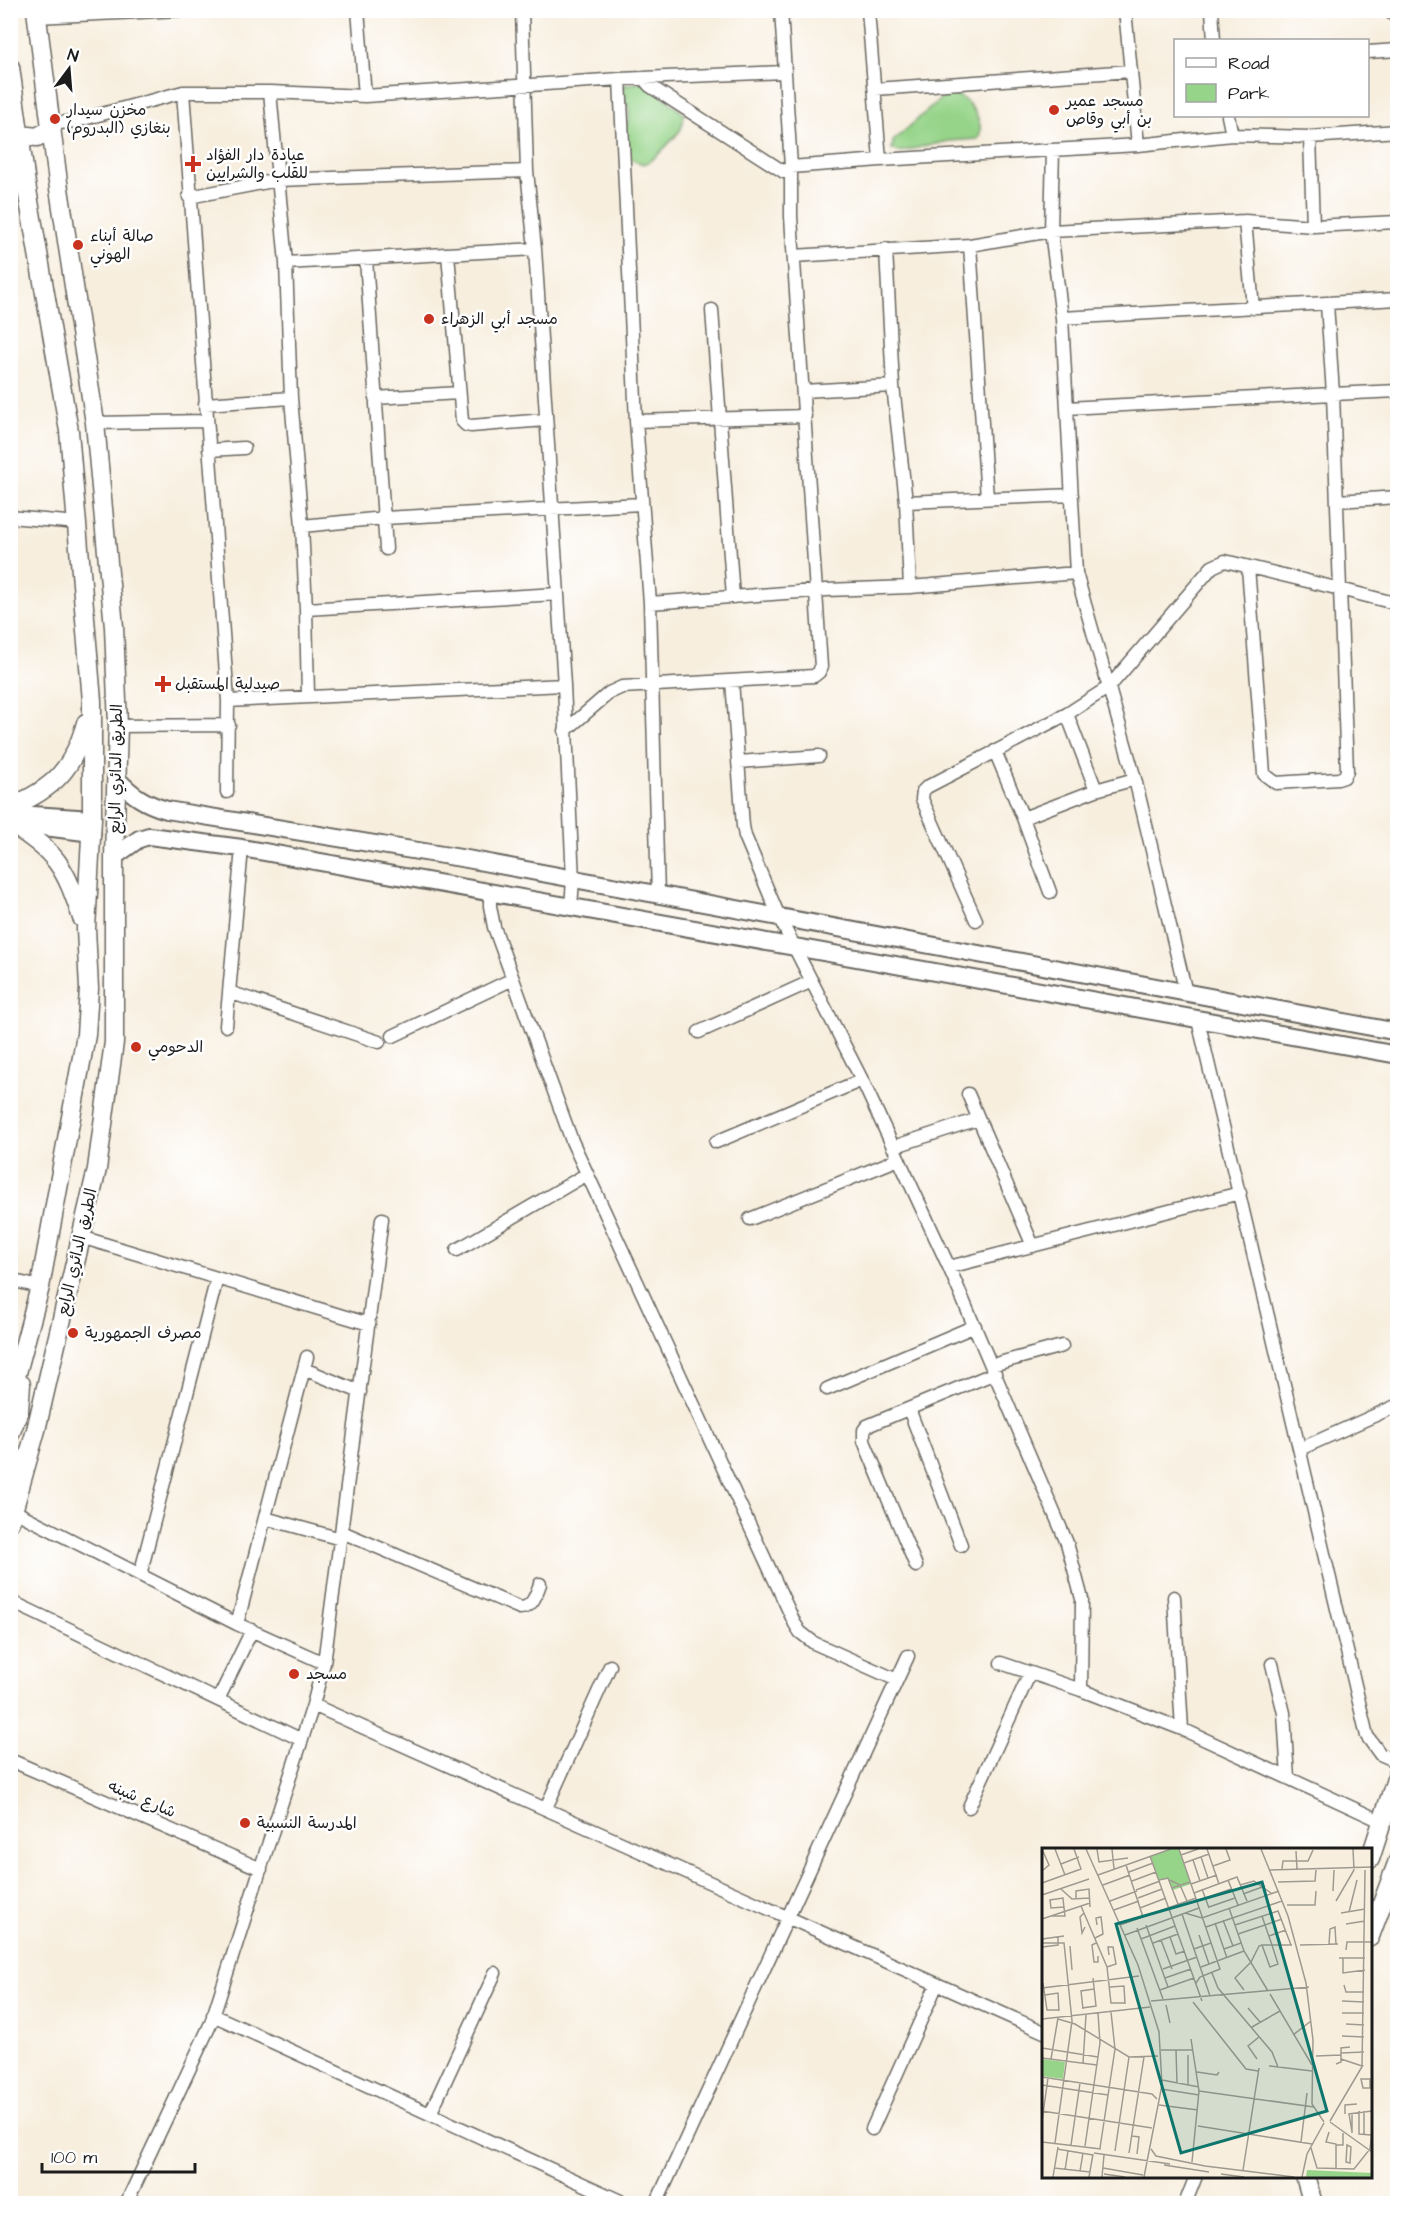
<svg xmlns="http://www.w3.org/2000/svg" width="1408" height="2214" viewBox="0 0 1408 2214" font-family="'Architects Daughter','Playpen Sans Arabic',sans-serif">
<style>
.green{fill:#96d489;stroke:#597852;stroke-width:1.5}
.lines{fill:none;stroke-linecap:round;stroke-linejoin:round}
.street-casing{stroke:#696660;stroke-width:15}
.secondary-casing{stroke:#696660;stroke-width:20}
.primary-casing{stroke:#696660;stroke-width:21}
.street{stroke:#fff;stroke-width:12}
.secondary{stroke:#fff;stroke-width:16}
.primary{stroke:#fff;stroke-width:18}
.poi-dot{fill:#c8321e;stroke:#fff;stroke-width:2}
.labels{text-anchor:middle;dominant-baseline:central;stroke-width:5;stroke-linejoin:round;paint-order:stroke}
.poi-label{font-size:16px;fill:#1c1c1c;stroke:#fff;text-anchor:start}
.street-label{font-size:16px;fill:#1c1c1c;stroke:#fff}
.inset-road{fill:none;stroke:#9f9a90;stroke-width:1.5}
.view{fill:#0f766e;fill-opacity:0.15;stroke:#0f766e;stroke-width:3}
.inset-edge{fill:none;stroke:#1c1c1c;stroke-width:3}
</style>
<rect width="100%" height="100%" fill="#fff"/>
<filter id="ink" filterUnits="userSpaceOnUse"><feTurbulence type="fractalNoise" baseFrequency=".0167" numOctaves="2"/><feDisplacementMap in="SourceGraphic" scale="12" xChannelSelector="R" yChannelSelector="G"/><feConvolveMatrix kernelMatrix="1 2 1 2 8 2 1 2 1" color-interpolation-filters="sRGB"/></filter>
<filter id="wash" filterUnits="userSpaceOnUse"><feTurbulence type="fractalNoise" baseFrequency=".008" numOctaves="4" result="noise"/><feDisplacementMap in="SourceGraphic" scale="24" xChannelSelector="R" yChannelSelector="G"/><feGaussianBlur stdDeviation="1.35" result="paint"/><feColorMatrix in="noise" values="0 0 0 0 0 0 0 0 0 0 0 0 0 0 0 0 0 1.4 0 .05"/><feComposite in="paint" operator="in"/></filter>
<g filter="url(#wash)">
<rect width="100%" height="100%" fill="#f7eede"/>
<path class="green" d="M645 81 684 114C684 119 683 124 681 129 676 136 654 161 646 163 639 165 633 161 628 157L623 134 629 118V108L623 96 624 85Z
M950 93C968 95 987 123 978 139L949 141 899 152 892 149 893 141 945 95Z"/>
</g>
<g filter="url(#ink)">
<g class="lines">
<g class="street-casing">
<path id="street" d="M358 10 365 96
M522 10 527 171 535 249 564 685 573 880 571 907
M868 10 880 160
M1125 10 1138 145
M1212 10 1214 40
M1388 10 1398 19
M36 17 181 10
M1368 52 1398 50
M620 79 636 421 650 603 658 896
M644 79 650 86 784 172 791 167 880 160 1138 145 1232 135 1310 137 1398 131
M875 89 1131 71
M183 92 228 701 227 792
M270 92 286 263 291 398 302 526 306 609 308 696
M1228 116 1232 135
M51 124 76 121 183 92H270L365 96 620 79 784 72
M1310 137 1313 226
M1053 150 1051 231 1062 318 1076 573 1135 779 1186 993
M189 197 278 180 527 171
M1245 221 1253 308
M970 245 987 498
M886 249 893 386 906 502 910 587
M448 254 462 421 466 425 471 426 546 420
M794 256 970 245 1051 231 1245 221 1313 226 1398 222
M366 259 386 549
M286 263 535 249
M712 310 733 597
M1062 318 1398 299
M803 391 893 386
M1398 391 1333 394 1340 589 1398 604
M375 398 459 393
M205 404 291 398
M1067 408 1333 394 1327 304
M636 421 805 416
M95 423 207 421
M209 450 244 448
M1337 501 1398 497
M906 502 1072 495
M10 517 78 523
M302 526 384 518 641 504
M650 603 826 590 910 587 1076 573
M306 609 557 594
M732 681 743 826 745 836 780 919 862 1080 949 1267 1067 1543 1082 1599 1081 1690
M228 701 564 685
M1067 714 1096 790
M118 726 229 725
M565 731 609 693 622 687 814 676 819 672 821 667 791 217V167L781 10
M995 751 1023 818 1050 892
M739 762 819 756
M1023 818 1096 790 1135 779
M490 893V906L494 927 572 1141 795 1624 800 1632 814 1643 897 1680
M976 920 922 799 923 791 927 787 1067 714 1109 687 1212 567 1225 561 1340 589 1347 771 1344 777 1338 779 1276 783 1264 774 1248 567
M229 992 379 1042
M1198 1020 1367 1736 1380 1754 1398 1762
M226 1026 242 848
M699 1032 812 981
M393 1036 513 979
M968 1094 1033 1246
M716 1142 862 1080
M893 1147 978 1119
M750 1219 899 1159
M81 1237 369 1324
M457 1250 587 1174
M949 1267 1240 1193
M10 1280 40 1287
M992 1365 1062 1346
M304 1369 360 1392
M827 1389 975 1326
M909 1409 961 1545
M1300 1449 1398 1405
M14 1511 237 1624 324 1663
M265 1518 341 1539
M342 1532 520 1608C533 1608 536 1594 540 1584
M916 1566 864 1441V1430L867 1426 995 1373
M140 1575 217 1278
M1174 1597 1182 1729
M10 1601 302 1740
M237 1624 307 1357
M1001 1663 1081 1690 1182 1729 1383 1822
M1272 1664 1284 1713 1288 1778
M218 1700 252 1630
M313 1705 1044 2032
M10 1760 261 1869
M969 1807 1030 1673
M546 1808 610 1666
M213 2015 627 2204
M430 2114 495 1973
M872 2129 937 1984
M126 2204 211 2023 313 1705 324 1663 382 1219
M656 2204 908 1656
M1185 2204 1196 2176"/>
</g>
<g class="secondary-casing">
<path id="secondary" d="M117 779C132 795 145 804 167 810L467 859 1398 1032
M18 814 92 819
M10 818 37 826 92 833
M114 857 139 839 149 836 242 848 1398 1055"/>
</g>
<g class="primary-casing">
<path id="primary" d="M10 67 26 184 69 431 92 701V819L86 929 89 989 86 1035 40 1287 10 1399
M20 135 37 137 52 129
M10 807C54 789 73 769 86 723
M10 823C57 852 65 867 82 918
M10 1434 19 1411 21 1384
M10 1522 36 1430 97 1169 114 1042V857L118 726 114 627 95 423 58 182 36 10
M1370 1859 1398 1773
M1370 1936 1398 1861
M1305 2176 1313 2204"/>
</g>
<use href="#street" class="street"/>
<use href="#secondary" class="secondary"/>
<use href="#primary" class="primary"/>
</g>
</g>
<g class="poi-dot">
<circle cx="1054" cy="110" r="6"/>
<circle cx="55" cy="119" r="6"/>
<path d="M190 155h6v6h6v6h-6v6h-6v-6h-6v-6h6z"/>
<circle cx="78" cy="245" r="6"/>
<circle cx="429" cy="319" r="6"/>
<path d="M160 675h6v6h6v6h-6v6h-6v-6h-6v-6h6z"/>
<circle cx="136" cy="1047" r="6"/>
<circle cx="73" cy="1333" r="6"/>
<circle cx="294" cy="1674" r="6"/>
<circle cx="245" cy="1823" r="6"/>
</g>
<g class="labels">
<g class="poi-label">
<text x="1066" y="101">مسجد عمير<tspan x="1066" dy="18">بن أبي وقاص</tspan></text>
<text x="67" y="110">مخزن سيدار<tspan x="67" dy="18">بنغازي (البدروم)</tspan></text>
<text x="206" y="155">عيادة دار الفؤاد<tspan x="206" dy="18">للقلب والشرايين</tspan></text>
<text x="90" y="236">صالة أبناء<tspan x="90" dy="18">الهوني</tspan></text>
<text x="441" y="319">مسجد أبي الزهراء</text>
<text x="175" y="684">صيدلية المستقبل</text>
<text x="148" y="1047">الدحومي</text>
<text x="85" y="1333">مصرف الجمهورية</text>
<text x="306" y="1674">مسجد</text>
<text x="257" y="1823">المدرسة النسبية</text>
</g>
<g class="street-label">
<text transform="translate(116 769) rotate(-89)">الطريق الدائري الرابع</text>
<text transform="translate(77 1252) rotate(-77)">الطريق الدائري الرابع</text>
<text transform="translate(142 1799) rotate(23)">شارع شبنه</text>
</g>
</g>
<g transform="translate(1042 1848)">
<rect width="330" height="330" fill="#f7eede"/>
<path d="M129 1H137L149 36 131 42 126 31 117 32 108 8ZM0 211 23 214 21 231 0 228ZM265 322 330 325V329H264Z" fill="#96d489"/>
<path class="inset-road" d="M13 1 23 27M44 1 96 117 117 184 120 237 102 329M55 1 57 14 86 10M70 1 72 21M137 1 178 121 158 129 154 135M165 1 177 36M219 1 246 68 264 135 271 192 270 256 282 274M311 1 312 22M254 3 255 21M139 7 156 1M108 8 160 153M159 9 166 30M151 12 158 33M142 15 167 6M19 16 37 9M84 17 101 69M171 18 188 12 184 1M240 21 241 13H266L271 2M228 22 330 19M0 23 7 17 0 1M87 24 111 15M56 27 129 1M117 32 126 30 136 56M128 32 138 37 145 53M186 32 196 57M90 33 114 24M236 34 273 33 274 22M0 35 39 21 32 1M149 36 175 27M61 37 88 27M198 37 212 33 229 45M130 40 148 34M19 41 30 51 48 50M160 41 167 60M94 42 118 33M291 43 292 22M152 45 195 29 205 53M201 46 223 38M0 47 47 31M96 50 120 41M34 51V43L47 41 48 59M68 53 95 43M155 53 189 41M294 53 312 22M245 57H273L274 43M39 58 65 119 69 155H83M167 59 193 50M98 60 124 50M187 60 202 103 226 143M72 62 97 53M307 64 315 32M42 65 38 69 40 85 43 79M143 65 160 70 237 43M299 65 323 61M140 66 168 148M8 68H23L21 51V50L8 52 9 60 22 59M0 71 48 55M240 71 223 77 230 97H250M181 72 191 98M231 74 239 97M173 75 185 110M304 76 323 73M78 77 154 50M104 77 126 139M193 77 236 63 249 97M164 79 240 53M95 80 121 151M196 86 223 77 220 68M83 87 157 60M157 87 167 116M227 88 244 82M128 89 134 106 143 103M53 90 61 86 59 69 54 70 55 77M0 91 22 88M99 91 133 78M119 92 130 121M0 95H22L30 173 13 295M54 95 50 97 52 114H56V108M111 95 136 86M287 96 288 81 293 79 294 96M258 97 296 96M28 98 30 122M0 99 16 97V89M152 101 169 95M182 101 199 95M304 102 305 94H330M297 110H323M301 110V125L323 122M65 119 74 116 71 99H66L67 107M159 119 202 103M121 121 155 109M170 125 176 140 230 204 236 219M123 130 149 121M1 135 5 162H17M302 137 304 144H322M68 139 82 138 83 156M0 140 97 128M118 142 152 130M202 142 193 130 209 114 217 98 220 97H230L236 116 228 119 220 97M228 146 270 217M3 147 16 145 17 163M109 153 267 139M300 153 322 154M151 154 204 221 216 223M124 157 128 175M40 160 54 158 51 130M206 160 218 174M41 161 39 143 52 141M300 165H322M0 171 108 159M16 171 33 176 87 209 116 208M304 176 322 177M210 179 238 163M251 187 269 173M300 188 322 189M149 191 157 243 150 314M0 200 56 209M119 202H151M134 202 135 235M299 205 322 204M146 207V237M274 208 299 207M0 210 55 217M9 211 16 170M215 211 206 198 217 189M299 211 320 218M41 215 44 167M294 216 299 214V200L308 199M227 218 270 223M320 218 323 22M155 224 175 227 177 224M0 229 110 246 115 251M120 232 157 239M0 237 66 247M328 240V231H319L321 240H330M119 241 157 247M157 243 272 259M117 257 156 262M0 263 110 280M317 263V286L329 287M322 263V287M303 266V257L315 256M0 273 6 230M288 273 321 217M288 274 330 304M156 278 270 296M287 284 284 294 294 296V321M310 284 307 266 330 263M310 285V265M90 288 97 289 95 306M0 294 59 301M259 294 265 245M29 297 38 235M294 297H301V285M305 297 309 299 308 315 304 314ZM43 298 58 195 56 165M58 300 73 201 69 164M269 300 275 320 312 321 328 301 330 284M15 301 51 307M109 301 114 308 163 318 252 329M73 303 87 209M52 305 128 316M87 305 102 209M122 317 167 324M12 320 48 324M61 320 101 327M23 322 26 303M201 322 217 220M38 323 41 305M62 326 83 329M179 326 202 329M11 329 16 299M47 329 51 306M60 329 62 307M260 329 265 306 282 275"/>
<path class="view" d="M220 34 285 263 139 305 74 76Z"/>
<rect width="330" height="330" class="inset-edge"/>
</g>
<rect width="1408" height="2214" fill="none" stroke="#fff" stroke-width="36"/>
<rect x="1174" y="39" width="195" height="78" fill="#ffffff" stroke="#a4a4a4" stroke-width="1.5"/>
<rect x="1186" y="58" width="30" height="9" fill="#ffffff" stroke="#a4a4a4" stroke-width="1.5"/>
<text x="1228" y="69" font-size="18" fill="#1c1c1c">Road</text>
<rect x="1186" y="84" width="30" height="18" fill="#96d489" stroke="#a4a4a4" stroke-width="1.5"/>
<text x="1228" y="99" font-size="18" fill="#1c1c1c">Park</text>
<g transform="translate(69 69) rotate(16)" stroke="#ffffff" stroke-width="4.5" paint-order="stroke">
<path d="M0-4.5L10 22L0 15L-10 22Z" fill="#1c1c1c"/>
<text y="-9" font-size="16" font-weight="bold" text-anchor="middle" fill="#1c1c1c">N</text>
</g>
<path d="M42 2163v9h153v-9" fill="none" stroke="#1c1c1c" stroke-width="3"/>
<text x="51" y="2163" font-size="18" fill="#1c1c1c" stroke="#ffffff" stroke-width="4.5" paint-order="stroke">100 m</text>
</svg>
